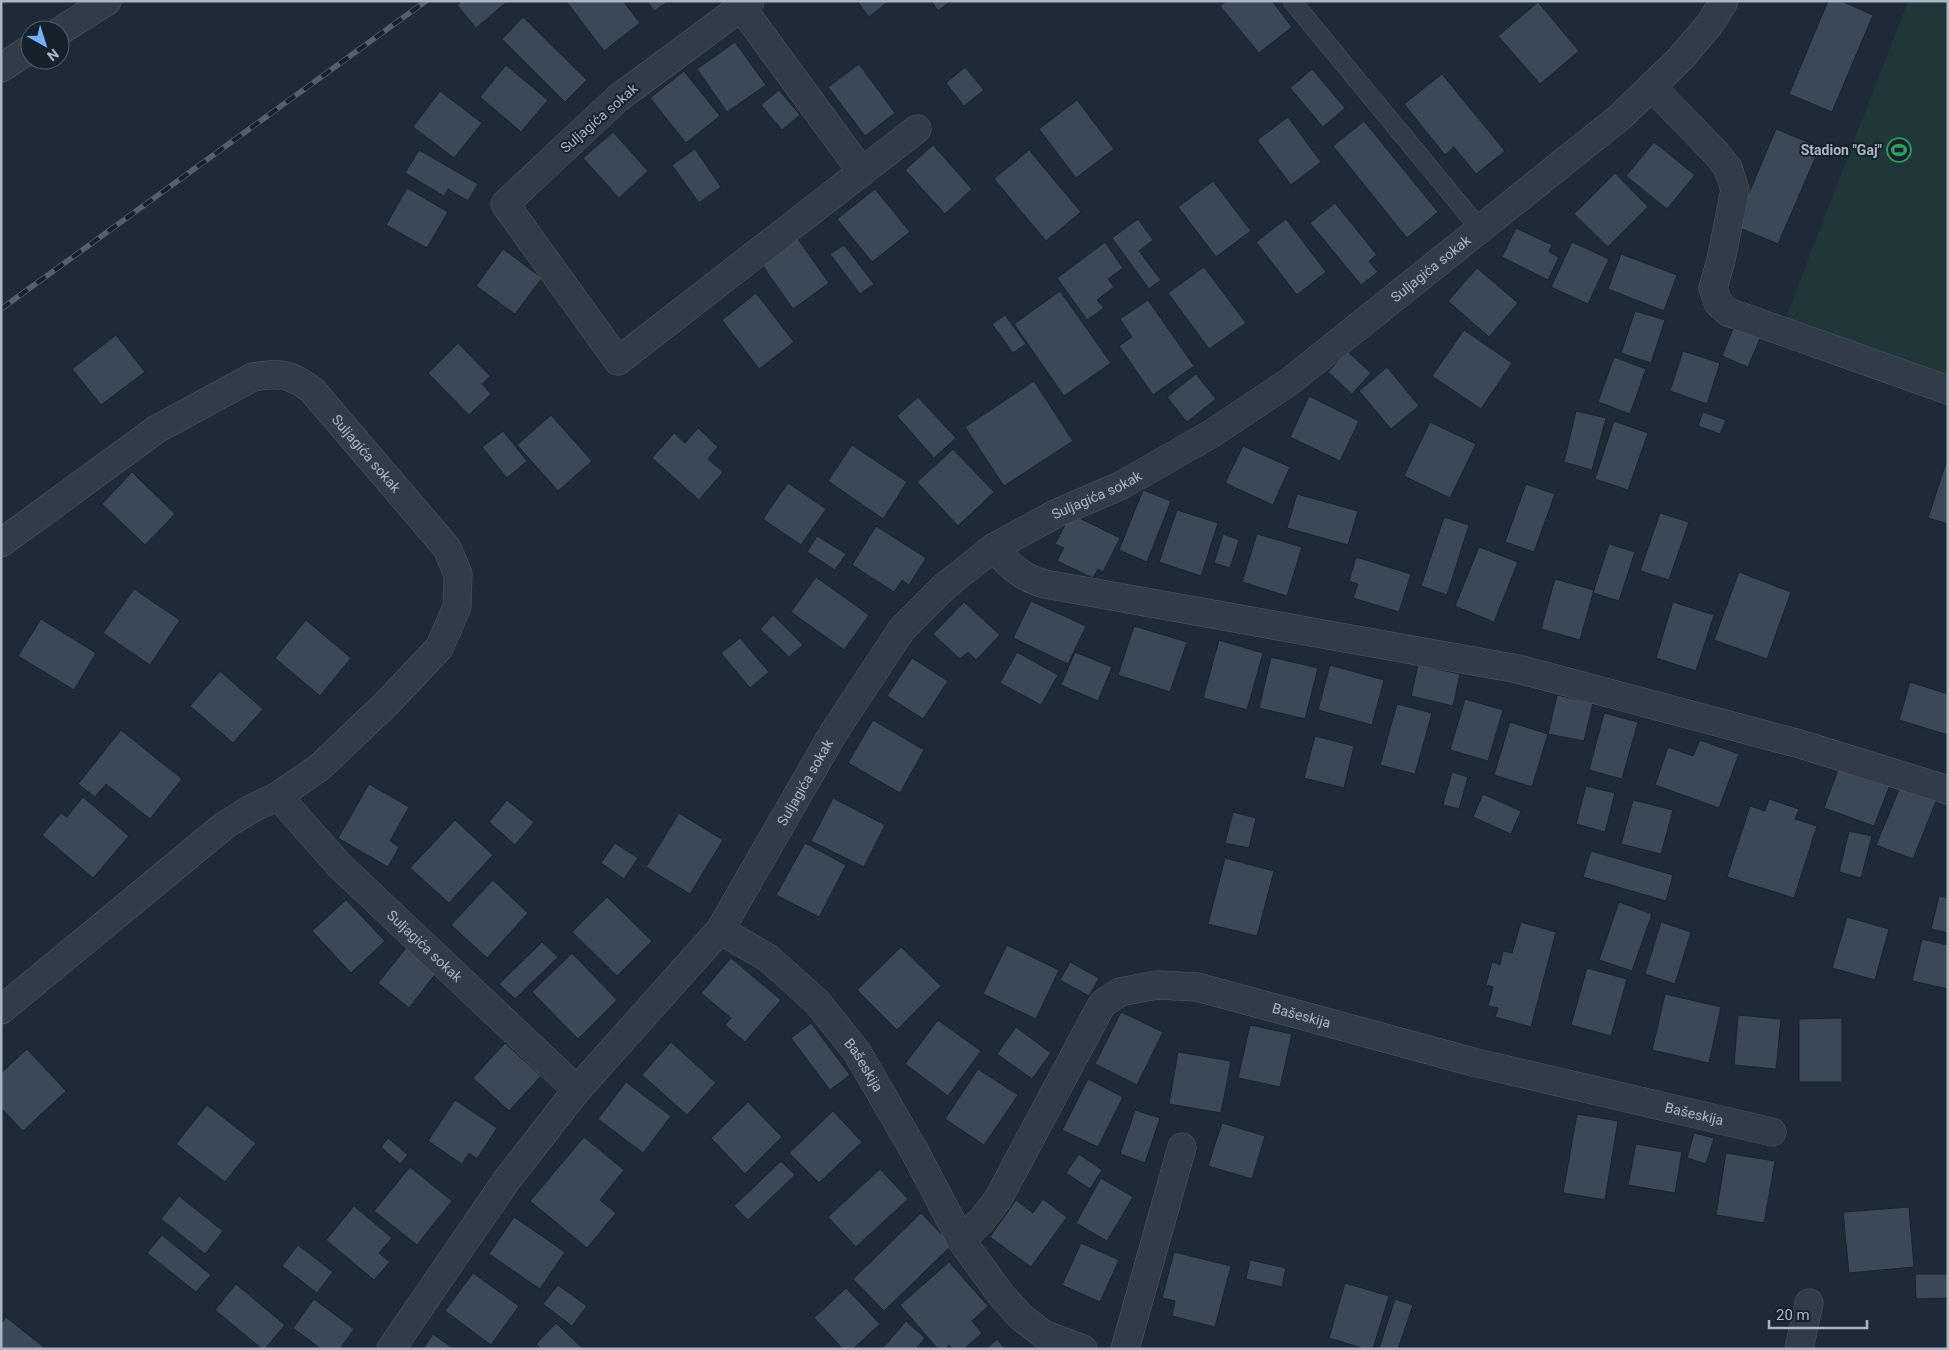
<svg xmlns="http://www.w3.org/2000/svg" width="1949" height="1350" viewBox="0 0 1949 1350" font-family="Roboto,sans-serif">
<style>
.green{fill:#203638}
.building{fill:#3a4858;stroke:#19232e}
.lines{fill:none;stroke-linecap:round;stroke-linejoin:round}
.service-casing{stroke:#4f5966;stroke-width:19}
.minor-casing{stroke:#4f5966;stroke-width:29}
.service{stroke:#323c48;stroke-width:18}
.minor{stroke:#323c48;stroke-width:28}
.rail-casing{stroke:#53606f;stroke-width:5.5}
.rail{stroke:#17212c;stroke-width:4;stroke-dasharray:11;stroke-linecap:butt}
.labels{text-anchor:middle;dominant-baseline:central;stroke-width:4;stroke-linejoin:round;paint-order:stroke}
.street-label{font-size:14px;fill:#abb6c5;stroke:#17212c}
.poi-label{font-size:14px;font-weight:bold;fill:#abb6c5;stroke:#17212c;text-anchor:end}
</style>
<rect width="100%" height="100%" fill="#1e2a37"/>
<path class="green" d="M1908 1H1948V405L1777 340Z"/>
<path class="building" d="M462 1H508L476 28 457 5Z
M566 1H623L640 23 604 51Z
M647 1H669L654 11Z
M857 1H889L869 17Z
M931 1H951L938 11Z
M1226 1H1272L1292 27 1259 53 1220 6Z
M1828 1H1841L1873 15 1832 112 1789 94Z
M1538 2 1579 51 1540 84 1498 36Z
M523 17 587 80 565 102 502 39Z
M735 42 766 85 727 112 697 69Z
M859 64 895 113 865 136 828 87Z
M506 65 548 100 521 132 480 97Z
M965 67 984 90 964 106 946 83Z
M1312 69 1345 108 1323 127 1290 88Z
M684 71 720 116 686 143 650 98Z
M1442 74 1505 151 1476 174 1454 147 1445 155 1404 104Z
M779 90 800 115 782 130 761 105Z
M440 91 482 123 454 158 413 127Z
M1077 100 1114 149 1076 178 1039 129Z
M1288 117 1321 162 1291 185 1257 140Z
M1364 121 1438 212 1407 238 1333 146Z
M1776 129 1820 147 1778 244 1735 226Z
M613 132 648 171 619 198 583 158Z
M1654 142 1695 175 1667 209 1626 176Z
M933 145 972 189 945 214 905 170Z
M695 149 721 187 699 203 672 165Z
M419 150 478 184 468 201 448 189 444 196 405 173Z
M1029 150 1081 212 1046 241 994 179Z
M1615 173 1648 207 1608 247 1574 214Z
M1213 181 1251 231 1216 257 1178 207Z
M407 188 448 212 427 248 386 225Z
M875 189 910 232 872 262 837 219Z
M1335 203 1377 255 1369 261 1378 272 1361 285 1310 223Z
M1138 219 1153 240 1139 251 1161 280 1149 289 1112 238Z
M1286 219 1326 272 1297 295 1256 242Z
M1516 228 1552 245 1549 252 1559 257 1548 280 1502 257Z
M796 236 829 283 793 309 760 262Z
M1105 242 1123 268 1108 279 1114 287 1097 300 1104 308 1087 320 1057 278Z
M1572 242 1609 259 1588 304 1551 287Z
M844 245 874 284 860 294 830 254Z
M503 249 542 278 515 314 476 286Z
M1621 254 1677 275 1664 311 1608 289Z
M1204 267 1246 323 1209 349 1168 293Z
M1477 268 1518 303 1489 337 1448 301Z
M1060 291 1111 363 1064 396 1014 324Z
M756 293 794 342 759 369 722 320Z
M1148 300 1194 366 1153 395 1119 346 1132 337 1120 319Z
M1635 311 1665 320 1651 363 1621 353Z
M1005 315 1026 344 1013 353 992 324Z
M1734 326 1761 336 1748 367 1722 356Z
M1464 330 1512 363 1481 409 1432 376Z
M116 335 145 372 101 405 72 369Z
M458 343 490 376 482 384 491 394 469 415 428 373Z
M1347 351 1371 373 1352 394 1328 372Z
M1683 351 1720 363 1707 404 1670 391Z
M1614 357 1646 369 1630 414 1598 402Z
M1387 367 1419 406 1391 429 1359 391Z
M1196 374 1216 399 1187 422 1167 397Z
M1034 381 1073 441 1004 486 965 427Z
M1309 396 1359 421 1340 461 1290 437Z
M918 397 956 438 934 458 897 416Z
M1576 411 1606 418 1592 470 1564 462Z
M1703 412 1726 420 1720 434 1698 426Z
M551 415 592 461 558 491 517 445Z
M1614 421 1648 433 1628 490 1595 479Z
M1430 422 1476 444 1450 498 1404 476Z
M698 428 718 447 708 459 723 472 699 500 652 458 674 433 685 443Z
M503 431 527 461 507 478 482 447Z
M852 445 907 482 883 519 828 481Z
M1243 446 1290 467 1273 505 1225 483Z
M953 449 994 492 958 526 917 482Z
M1947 460H1948V524L1928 518Z
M132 472 175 514 145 545 102 504Z
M788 483 826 509 801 545 763 519Z
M1526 484 1555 494 1534 552 1505 542Z
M1143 490 1171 501 1147 562 1119 550Z
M1297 494 1358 511 1348 545 1287 528Z
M1177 510 1218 523 1201 576 1159 562Z
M1660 513 1689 522 1669 580 1640 571Z
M1071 514 1120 538 1103 572 1098 569 1093 578 1057 561 1064 548 1055 544Z
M1444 517 1469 525 1447 595 1421 586Z
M876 526 926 558 909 585 902 580 894 592 852 565Z
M1223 534 1239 540 1230 568 1214 563Z
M1257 534 1302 547 1287 596 1242 582Z
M817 536 846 554 835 570 807 552Z
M1609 544 1635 552 1619 601 1593 593Z
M1479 547 1518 562 1494 622 1455 606Z
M1356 557 1411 574 1399 612 1353 598 1358 584 1349 581Z
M1739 572 1791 592 1767 659 1714 640Z
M816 577 869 615 844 650 791 612Z
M1555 579 1594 590 1580 640 1541 629Z
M134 589 180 620 150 665 103 633Z
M1031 601 1086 626 1068 664 1013 638Z
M964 602 1000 635 976 660 968 652 960 659 933 634Z
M1673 602 1714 615 1696 671 1656 658Z
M773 615 803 645 789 657 760 629Z
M41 619 96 653 74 690 18 656Z
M306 620 351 658 320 696 275 658Z
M1134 626 1187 642 1170 692 1118 675Z
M740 638 769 672 750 688 721 653Z
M1219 640 1263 653 1247 710 1203 698Z
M1017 652 1058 675 1041 705 1000 683Z
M1075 652 1112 667 1098 701 1061 685Z
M1271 657 1318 668 1305 719 1259 708Z
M912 658 948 681 923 719 887 696Z
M1330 665 1384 680 1372 725 1318 710Z
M1418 665 1460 674 1453 706 1411 696Z
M220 671 263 709 233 743 190 706Z
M1910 682 1948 694V735L1899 720Z
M1557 695 1593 703 1584 741 1548 734Z
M1465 699 1503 710 1488 761 1450 750Z
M1397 704 1432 713 1415 774 1380 765Z
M1604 713 1638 722 1622 779 1589 770Z
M873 720 924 750 900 793 848 763Z
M1510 722 1548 734 1532 787 1494 775Z
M121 730 182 779 150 819 106 784 95 797 78 784Z
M1315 736 1354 746 1344 788 1304 778Z
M1700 740 1739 754 1719 808 1655 785 1668 747 1693 756Z
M1839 767 1890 785 1874 826 1824 808Z
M1452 772 1468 777 1459 809 1443 805Z
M369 784 409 807 390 841 399 847 388 867 338 838Z
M1901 785 1937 799 1913 859 1876 845Z
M1586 786 1615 793 1605 832 1576 824Z
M1483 794 1521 811 1511 834 1473 817Z
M83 797 129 836 93 878 42 835 61 813 67 817Z
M833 798 885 825 864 867 811 841Z
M1769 799 1799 809 1795 819 1817 826 1794 898 1727 877 1750 806 1765 811Z
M507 800 534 822 515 845 489 822Z
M1633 800 1673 810 1661 854 1621 844Z
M1233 812 1256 818 1249 848 1225 843Z
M679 813 723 840 690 894 646 867Z
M455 820 493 855 449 903 410 868Z
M1849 831 1872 836 1861 878 1839 872Z
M615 843 638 858 624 879 601 863Z
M805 843 846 865 819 917 776 895Z
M1591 851 1673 875 1666 901 1583 877Z
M1225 858 1274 871 1257 936 1208 924Z
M493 880 528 913 487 958 451 925Z
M1939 896 1948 898V933L1931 929Z
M607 897 652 941 617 976 572 932Z
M346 900 385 941 351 973 312 931Z
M1619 902 1652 914 1632 971 1599 960Z
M1847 917 1889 929 1875 980 1832 968Z
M1521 922 1556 932 1531 1027 1495 1017 1498 1008 1488 1006 1493 987 1486 985 1492 962 1500 965 1503 951 1512 953Z
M1661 922 1691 932 1675 984 1645 974Z
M1922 939 1948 945V989L1912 981Z
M542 942 558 957 515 999 499 984Z
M1007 945 1059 970 1036 1019 983 994Z
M901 947 941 986 897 1030 857 990Z
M406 948 437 972 409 1008 378 983Z
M572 953 617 1000 578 1039 532 992Z
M731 958 781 1000 745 1042 725 1025 731 1018 701 993Z
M1070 962 1099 978 1089 996 1060 980Z
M1587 968 1627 979 1611 1036 1571 1025Z
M1665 994 1721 1007 1709 1063 1652 1050Z
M1121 1012 1163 1032 1137 1085 1095 1064Z
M1738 1015 1781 1019 1776 1069 1734 1065Z
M1842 1018V1082H1799V1019Z
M938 1020 981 1051 948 1096 905 1064Z
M811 1023 850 1075 830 1090 791 1038Z
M1250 1025 1292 1034 1280 1087 1238 1078Z
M1016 1027 1051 1053 1032 1079 997 1054Z
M671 1042 716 1083 687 1115 642 1075Z
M505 1043 541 1076 509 1111 473 1078Z
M27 1049 66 1091 23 1131 1 1108V1073Z
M1178 1052 1231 1061 1221 1113 1169 1104Z
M978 1069 1018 1095 984 1145 945 1119Z
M1088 1079 1123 1097 1098 1147 1062 1130Z
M626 1082 671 1116 643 1153 598 1119Z
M455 1100 497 1128 477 1159 469 1153 462 1164 428 1141Z
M748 1102 782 1137 745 1174 711 1138Z
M207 1105 256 1143 225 1182 176 1144Z
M1135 1110 1160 1118 1145 1163 1120 1154Z
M833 1111 862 1142 819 1183 789 1153Z
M1577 1114 1618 1121 1605 1200 1563 1193Z
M1222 1123 1265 1136 1252 1179 1208 1166Z
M1694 1133 1714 1138 1706 1164 1687 1158Z
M584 1137 624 1170 600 1200 616 1213 587 1248 530 1201Z
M388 1138 408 1155 400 1164 381 1147Z
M1636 1144 1682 1152 1675 1193 1628 1185Z
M1726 1153 1775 1161 1764 1223 1716 1215Z
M1079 1154 1102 1170 1090 1189 1066 1173Z
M781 1161 795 1175 748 1220 734 1206Z
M410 1167 452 1201 417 1245 374 1211Z
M880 1169 908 1199 856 1247 828 1217Z
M1101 1178 1133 1197 1107 1241 1076 1223Z
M179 1196 223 1231 205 1254 161 1219Z
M1043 1199 1067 1217 1031 1267 990 1237 1016 1200 1033 1213Z
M354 1206 392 1238 379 1253 390 1262 374 1280 326 1240Z
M1909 1207 1914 1267 1849 1273 1843 1212Z
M921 1213 952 1245 884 1311 853 1279Z
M514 1217 565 1252 540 1289 489 1254Z
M162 1235 211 1275 196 1292 147 1253Z
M1081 1243 1119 1260 1100 1302 1062 1285Z
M298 1245 333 1272 317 1293 282 1266Z
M1174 1252 1231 1266 1215 1327 1172 1316 1175 1301 1162 1298Z
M1250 1260 1286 1268 1282 1287 1246 1279Z
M949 1262 988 1306 972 1321 982 1333 964 1349H953L949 1345 945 1349H938L900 1305Z
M473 1273 519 1306 491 1345 445 1311Z
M1915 1274H1948V1298L1916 1299Z
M1345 1283 1389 1296 1373 1349H1365L1329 1338Z
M236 1284 285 1325 265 1349H262L215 1310Z
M558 1285 587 1306 572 1326 543 1304Z
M846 1288 880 1324 853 1349H843L814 1318Z
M314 1299 354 1329 340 1349H321L293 1328Z
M1395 1299 1413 1305 1398 1349H1379Z
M6 1317 46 1349H1V1324Z
M906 1321 925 1338 916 1349H882Z
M556 1323 583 1349H541L536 1344Z
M433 1334 454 1349H423Z
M997 1339 1005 1349H986Z"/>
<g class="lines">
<g class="service-casing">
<path id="service" d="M1292 1 1480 229"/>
</g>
<g class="minor-casing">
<g id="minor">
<path d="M750 1 741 7 862 172"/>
<path d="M741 7 617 99 505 204 618 361 917 129"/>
<path d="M60 31 107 1"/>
<path d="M1 68 30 49"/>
<path d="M1652 87 1716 153 1728 168 1735 190 1721 260 1713 288 1718 303 1728 312 1948 390"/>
<path id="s1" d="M1 543 157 429 253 377C280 372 291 374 312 390L447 548 458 574 457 607 439 648 387 703 320 767 278 796"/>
<path d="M993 548C1011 566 1020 577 1045 584L1518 669 1800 744 1948 790"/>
<path id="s2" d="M720 930 768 958 817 1002 857 1052 915 1152 961 1240 1002 1296 1021 1317 1043 1334 1083 1349"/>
<path id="s3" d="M1 1010 225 825 251 809 278 796 339 865 577 1090"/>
<path id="s4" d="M961 1240 981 1221 998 1199 1102 1004 1120 992 1157 985 1197 987 1473 1062 1772 1132"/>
<path id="s5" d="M391 1349 506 1181 577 1090 720 930 834 732 902 629 944 587 993 548 1057 513 1122 485 1211 434 1289 382 1620 117 1680 59 1709 25 1724 1"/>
<path d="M1125 1349 1182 1147"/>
<path d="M1799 1349 1809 1303"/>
</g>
</g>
<use href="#service" class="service"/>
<use href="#minor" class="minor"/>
<g class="rail-casing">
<path id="rail" d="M1 309 426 1"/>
</g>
<use href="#rail" class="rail"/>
</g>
<defs>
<g id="stadium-ring" transform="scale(1.25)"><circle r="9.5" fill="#17212c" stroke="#2e9e5b" stroke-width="1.5"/><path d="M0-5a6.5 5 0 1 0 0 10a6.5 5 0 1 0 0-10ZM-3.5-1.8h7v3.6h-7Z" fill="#2e9e5b"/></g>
</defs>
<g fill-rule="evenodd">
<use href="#stadium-ring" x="1899" y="150"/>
</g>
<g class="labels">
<g class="street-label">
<text transform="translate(599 118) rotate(-41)">Suljagića sokak</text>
<text stroke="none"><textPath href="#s5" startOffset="1529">Suljagića sokak</textPath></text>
<text stroke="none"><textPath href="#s1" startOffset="449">Suljagića sokak</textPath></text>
<text stroke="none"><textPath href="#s5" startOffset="1124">Suljagića sokak</textPath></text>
<text stroke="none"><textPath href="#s5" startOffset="704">Suljagića sokak</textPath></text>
<text stroke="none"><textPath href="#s3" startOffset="561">Suljagića sokak</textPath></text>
<text stroke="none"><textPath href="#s4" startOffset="484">Bašeskija</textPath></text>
<text stroke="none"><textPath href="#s2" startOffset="200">Bašeskija</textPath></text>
<text stroke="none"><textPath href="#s4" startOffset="889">Bašeskija</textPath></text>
</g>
<g class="poi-label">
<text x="1882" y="150">Stadion "Gaj"</text>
</g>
</g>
<rect width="1949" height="1350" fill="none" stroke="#abb6c5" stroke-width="5"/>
<g transform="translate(45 45) rotate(141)"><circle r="24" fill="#17212c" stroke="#525d69"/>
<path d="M0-4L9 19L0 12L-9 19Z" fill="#77b0ff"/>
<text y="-8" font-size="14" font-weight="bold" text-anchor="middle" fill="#abb6c5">N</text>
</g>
<path d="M1769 1320v8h98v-8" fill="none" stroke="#abb6c5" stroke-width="2.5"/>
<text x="1776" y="1320" font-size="15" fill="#abb6c5" stroke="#17212c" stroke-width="4" paint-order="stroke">20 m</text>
</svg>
